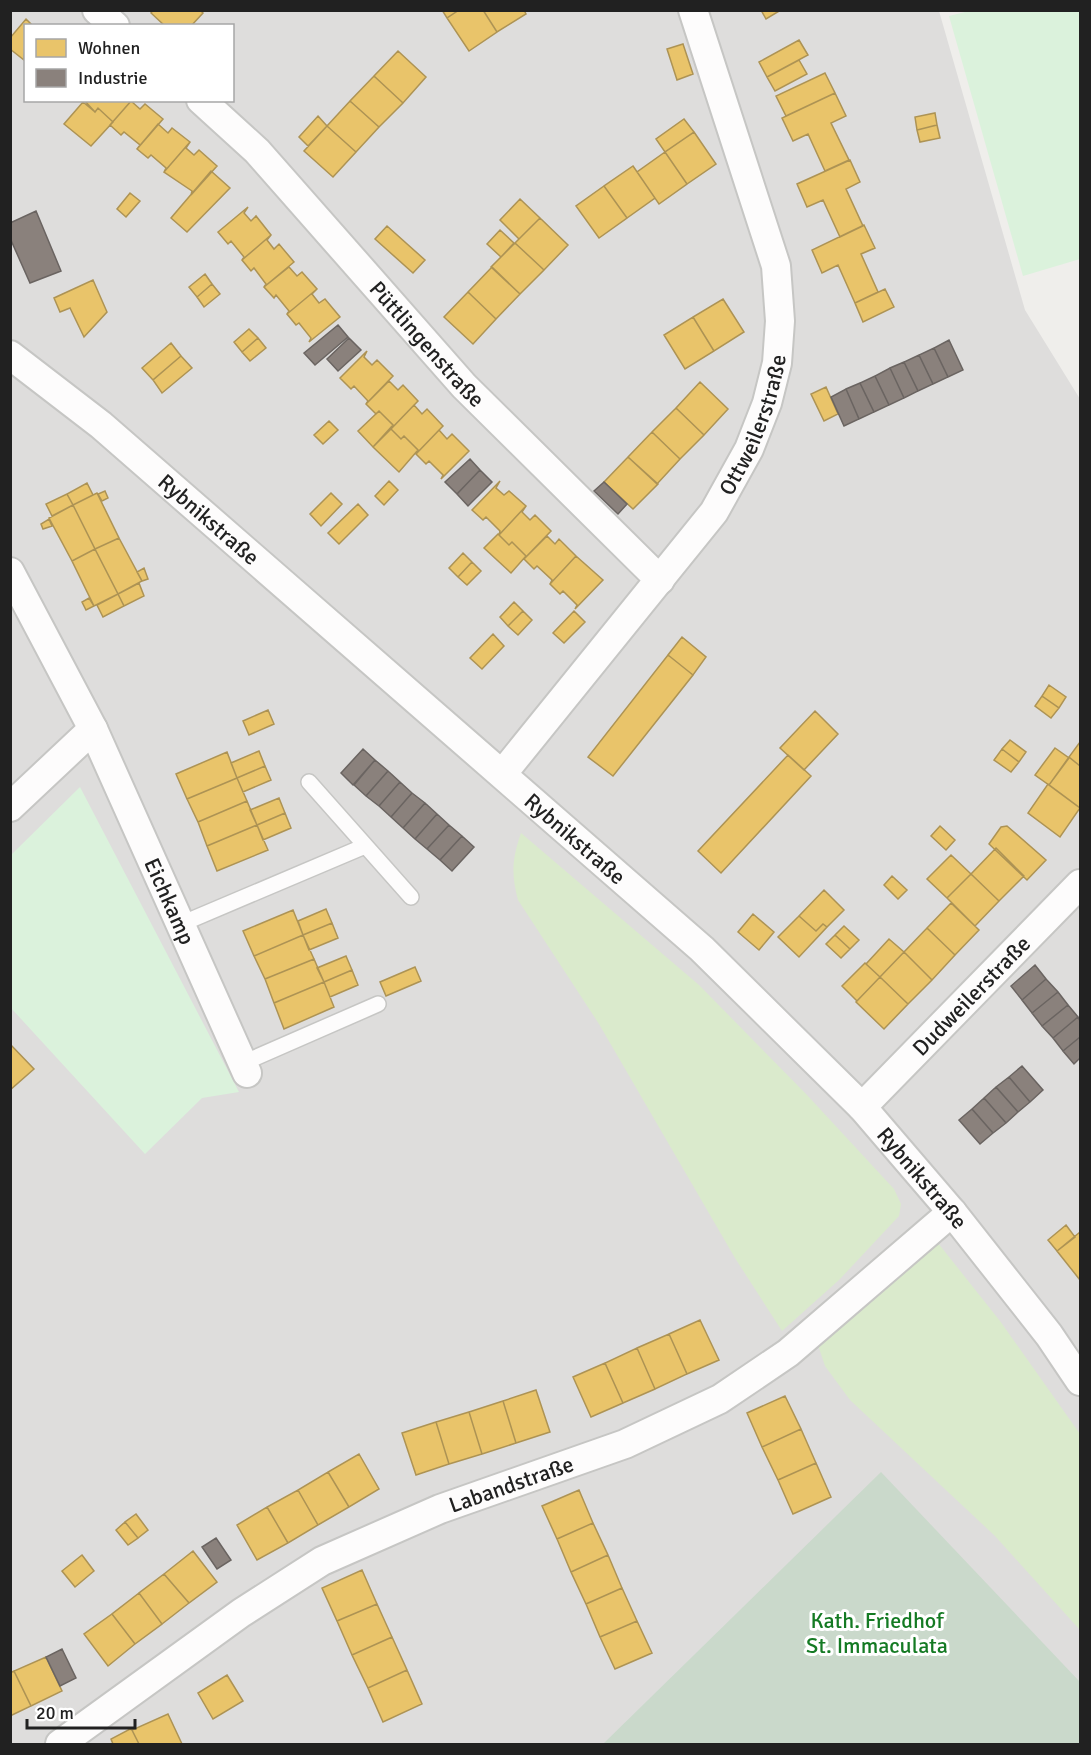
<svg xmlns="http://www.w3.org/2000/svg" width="1091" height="1755" viewBox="0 0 1091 1755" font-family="Signika,sans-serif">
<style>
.residential{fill:#dedddc;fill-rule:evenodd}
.grass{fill:#daeacc}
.cemetery{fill:#cad9cb}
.park{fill:#dbf2dc}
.homes{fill:#e9c46a;stroke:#ad9354;stroke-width:1.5}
.industry{fill:#8a817c;stroke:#6a6461;stroke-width:1.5}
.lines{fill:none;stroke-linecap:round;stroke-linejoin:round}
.lane-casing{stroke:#c6c6c4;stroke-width:18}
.street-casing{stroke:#c6c6c4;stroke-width:32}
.lane{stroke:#fdfcfc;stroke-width:15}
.street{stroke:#fdfcfc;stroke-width:28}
.labels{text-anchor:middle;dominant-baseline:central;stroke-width:6;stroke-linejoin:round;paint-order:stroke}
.street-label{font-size:22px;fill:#212121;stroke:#fff}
.park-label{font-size:22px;fill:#147a23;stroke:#fff}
</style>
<rect width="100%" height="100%" fill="#efeeeb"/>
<path class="residential" d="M11 11H939L1025 310 1080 399V1744H11ZM26 26H232V100H26Z"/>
<path class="grass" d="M521 833 699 985 807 1095 894 1189 901 1204 899 1216 839 1280 782 1331 735 1258 599 1024 518 900C511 874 512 859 521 833Z
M938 1243 1000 1321 1080 1434V1630L995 1536 850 1400 825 1366 818 1345 926 1246Z"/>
<path class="cemetery" d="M881 1472 1080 1682V1744H603Z"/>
<path class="park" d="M969 11H1080V259L1023 276 949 16Z
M80 787 239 1092 202 1098 145 1154 11 1008V855Z"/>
<path class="homes" d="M153 10H200L203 13 191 26H165L151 13Z
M442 10H459L447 18Z
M459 10H483L497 32 469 51 447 18Z
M483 10H524L526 14 497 32Z
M761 10H781L766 19Z
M26 19 33 26H26L24 60 10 49V38Z
M799 40 808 55 767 77 759 62Z
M683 44 693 74 677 80 667 49Z
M398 51 426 77 403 103 374 76Z
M799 60 807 74 775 91 767 77Z
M825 73 835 93 786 116 776 96Z
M374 76 403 103 379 127 350 101Z
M835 93 846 116 831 123 849 160 825 171 808 134 793 141 782 118Z
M84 100H132L110 125 113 122 98 108 95 112Z
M131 101 140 109 145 104 163 119 137 149 140 145 124 132 121 135 110 125Z
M350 101 379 127 356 152 327 126Z
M83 102 95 112 98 108 113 122 91 146 64 124Z
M935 113 937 125 917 130 915 117Z
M318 116 327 126 308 146 299 137Z
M684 119 694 132 665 152 656 139Z
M158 124 168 133 172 128 190 142 164 172 166 168 151 155 148 158 137 149Z
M937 125 940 138 920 142 917 130Z
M327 126 356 152 333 177 304 151Z
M694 132 716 164 687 184 665 152Z
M190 142 186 148 194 155 199 150 217 166 191 195 192 191 164 172Z
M665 152 687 184 659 204 637 172Z
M850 160 860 182 846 189 863 226 840 237 823 200 807 207 797 184Z
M633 166 655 198 627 218 604 186Z
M211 171 230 188 187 232 171 218Z
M604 186 627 218 599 238 576 206Z
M130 193 140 201 126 217 117 209Z
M520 199 540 218 519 239 500 220Z
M248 207 244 213 251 221 256 216 271 235 242 260 244 257 231 241 228 244 218 232Z
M540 218 568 245 544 270 515 243Z
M864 225 875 248 861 254 878 292 855 303 838 265 822 273 812 250Z
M387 226 425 260 413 273 375 239Z
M500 230 514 243 501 257 487 244Z
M271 235 267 240 274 249 279 244 294 262 264 287 266 284 254 268 251 271 242 260Z
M515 243 544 270 520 294 491 267Z
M289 267 297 276 302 272 317 289 287 314 289 311 276 295 274 298 264 287Z
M492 267 520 294 496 319 468 292Z
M205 274 212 284 197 297 189 287Z
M93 280 107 312 84 337 70 308 60 312 54 298Z
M212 284 220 294 204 307 197 297Z
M317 289 312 294 319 303 325 299 340 317 309 342 311 338 299 323 296 325 287 314Z
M885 289 894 307 863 322 855 303Z
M468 292 496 319 473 344 444 317Z
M723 299 744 332 714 351 693 317Z
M693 317 714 351 685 369 664 335Z
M249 329 258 338 242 352 234 342Z
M258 338 266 348 250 361 242 352Z
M171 343 181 356 153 380 142 368Z
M367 351 364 357 372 365 377 360 393 376 366 404 368 401 354 386 351 389 340 378Z
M181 356 192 368 162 393 153 380Z
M389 381 398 390 403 385 418 401 391 429 393 425 379 411 376 414 366 404Z
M700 382 728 409 704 435 676 408Z
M826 387 838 414 824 421 811 394Z
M414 405 422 414 427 409 443 426 416 454 418 450 404 436 401 439 391 429Z
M676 408 704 435 680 459 652 432Z
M379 411 393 425 373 447 358 431Z
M329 421 338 430 323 444 314 435Z
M391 429 401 439 404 436 418 450 399 472 373 447Z
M439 430 447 439 452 434 469 451 441 479 443 475 429 461 426 464 416 454Z
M652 432 680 459 657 484 628 457Z
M628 457 658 484 633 509 604 482Z
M389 481 398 490 384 505 375 496Z
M500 481 496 488 504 495 509 491 526 506 499 535 500 531 486 517 483 520 472 510Z
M87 483 93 495 73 505 67 494Z
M105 491 108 498 102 501 98 494Z
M97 493 119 538 95 549 73 505Z
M331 493 342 504 321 526 310 514Z
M67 494 73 505 52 516 46 504Z
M358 504 368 515 339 544 328 533Z
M73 505 95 549 72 561 49 518Z
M526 506 522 512 530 520 535 515 551 531 524 559 526 556 512 542 509 545 499 535Z
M49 519 52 526 43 529 41 524Z
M498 534 509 545 512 542 526 556 511 573 484 548Z
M547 536 555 544 559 539 576 556 550 584 552 580 537 566 534 569 524 559Z
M119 538 142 581 118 594 95 549Z
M95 549 118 594 94 606 72 561Z
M463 553 472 562 458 577 449 568Z
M576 556 603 580 575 609 577 605 563 591 560 594 550 584Z
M472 562 481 571 467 585 458 577Z
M144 568 148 579 142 581 137 572Z
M139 583 144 596 124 606 118 594Z
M118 594 124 606 103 617 97 605Z
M89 598 94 606 86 610 82 602Z
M514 602 523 611 508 626 500 617Z
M523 611 532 620 518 635 508 626Z
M574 611 585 622 564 643 553 633Z
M493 634 504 646 482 669 470 658Z
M682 637 706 657 693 675 668 655Z
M668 655 693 675 613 776 588 757Z
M1049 685 1066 697 1059 708 1042 696Z
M1042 696 1059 708 1051 718 1035 706Z
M268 710 274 724 249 735 243 721Z
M815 711 838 734 804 770 780 748Z
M1010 740 1026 752 1019 762 1002 749Z
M1080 742V766L1069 757Z
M1055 748 1069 758 1049 785 1035 775Z
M1002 749 1019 762 1011 772 994 760Z
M259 751 265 766 237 778 231 763Z
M227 752 237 778 187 799 176 774Z
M788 755 811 776 721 873 698 851Z
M1069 757 1080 766V808L1049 785Z
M265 766 271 780 243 792 237 778Z
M237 778 247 801 198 822 187 799Z
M1048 784 1080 808 1060 837 1028 813Z
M279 798 285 813 257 825 250 810Z
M247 801 257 825 207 846 198 822Z
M285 813 291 828 263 840 257 825Z
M257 825 268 850 217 871 207 846Z
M940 826 955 840 946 850 931 836Z
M1007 826 1046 860 1027 880 989 844 1001 827Z
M996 848 1024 876 999 901 971 874Z
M951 855 971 874 947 898 927 879Z
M971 874 999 901 975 926 947 898Z
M892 876 907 890 898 899 884 885Z
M824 890 844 910 827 927 823 924 816 931 799 916Z
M951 903 979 930 955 955 927 928Z
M326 909 332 923 303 935 298 921Z
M293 910 303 935 254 956 243 931Z
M753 914 774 932 759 950 738 932Z
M799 916 816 931 823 924 827 927 799 957 778 937Z
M332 923 338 938 309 950 303 935Z
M844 926 859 940 850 949 835 935Z
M927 928 955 955 932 980 904 952Z
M303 935 314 959 265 979 254 956Z
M835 935 850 949 841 958 826 944Z
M889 939 904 952 880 977 866 964Z
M904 952 932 980 908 1004 880 977Z
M346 956 352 970 324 982 317 968Z
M314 959 324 982 274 1003 265 979Z
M865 963 880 977 857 1001 842 986Z
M415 967 421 981 386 996 380 982Z
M352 970 358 985 330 997 324 982Z
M880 977 908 1004 884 1029 856 1002Z
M324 982 334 1007 284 1029 274 1003Z
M10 1044 34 1069 10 1090Z
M1066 1225 1075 1237 1057 1251 1048 1240Z
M1080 1232V1280L1057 1251Z
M700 1320 719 1360 687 1374 669 1334Z
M669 1334 687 1374 655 1389 637 1348Z
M637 1348 655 1389 623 1403 605 1363Z
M605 1363 623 1403 591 1417 573 1377Z
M536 1390 550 1432 516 1443 503 1401Z
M785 1396 801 1429 762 1447 747 1413Z
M503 1401 516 1443 482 1454 469 1412Z
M469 1412 482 1454 449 1464 436 1422Z
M436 1422 449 1464 416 1475 402 1433Z
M801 1429 816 1463 778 1480 762 1447Z
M359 1454 379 1489 349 1507 328 1472Z
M816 1463 831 1497 793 1514 778 1480Z
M328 1472 349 1507 318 1525 298 1490Z
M298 1490 318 1525 288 1543 267 1507Z
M579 1490 593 1523 557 1539 542 1506Z
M267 1507 288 1543 257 1560 237 1525Z
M136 1514 148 1530 138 1538 125 1522Z
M125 1522 138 1538 128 1545 116 1530Z
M593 1523 608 1555 571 1572 557 1539Z
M193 1551 217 1582 189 1603 164 1574Z
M82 1555 94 1571 75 1587 62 1571Z
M608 1555 622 1588 586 1604 571 1572Z
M362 1570 377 1604 337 1621 322 1588Z
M164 1574 189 1603 162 1624 139 1593Z
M622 1588 637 1621 600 1637 586 1604Z
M139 1593 162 1624 135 1644 112 1614Z
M377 1604 392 1637 352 1655 337 1621Z
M112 1614 135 1644 108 1666 84 1634Z
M637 1621 652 1653 615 1669 600 1637Z
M392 1637 407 1670 368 1688 352 1655Z
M46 1657 62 1691 31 1706 14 1671Z
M407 1670 422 1704 383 1722 368 1688Z
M14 1671 31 1706 10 1716V1673Z
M227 1675 243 1701 213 1719 198 1693Z
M168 1714 182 1744H139L132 1730Z
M130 1729 132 1730 139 1744H143H113L111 1739Z"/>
<path class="industry" d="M36 211 61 271 30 283 10 238V223Z
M338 325 348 337 315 365 304 353Z
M349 338 361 350 338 371 327 359Z
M949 340 963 370 948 377 934 348Z
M934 348 948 377 933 384 919 355Z
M919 355 933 384 918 391 904 362Z
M904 362 918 391 904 398 890 368Z
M890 368 904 398 889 405 875 376Z
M875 376 889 405 874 412 860 383Z
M860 383 874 412 859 419 846 389Z
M846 389 859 419 844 426 831 397Z
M470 459 480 470 457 494 445 482Z
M480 470 492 482 468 506 457 494Z
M604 482 627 504 618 514 594 491Z
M363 749 375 760 353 785 341 773Z
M375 760 388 771 366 796 354 785Z
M388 771 400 782 379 806 366 796Z
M400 782 412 793 391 817 379 806Z
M412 793 425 803 403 828 391 817Z
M425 803 437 814 415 839 403 828Z
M437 814 449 825 427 849 415 839Z
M449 825 462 836 440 860 427 849Z
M462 836 474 847 452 871 440 860Z
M1035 965 1046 979 1022 1000 1011 986Z
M1046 979 1058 992 1032 1013 1022 1000Z
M1058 992 1068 1005 1042 1026 1032 1013Z
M1068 1005 1078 1017 1053 1038 1042 1026Z
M1078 1017 1080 1021V1037L1063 1051 1053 1038Z
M1080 1037V1058L1074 1064 1063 1051Z
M1022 1066 1043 1090 1030 1102 1009 1077Z
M1009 1077 1030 1102 1018 1112 996 1087Z
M996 1087 1018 1112 1006 1123 984 1098Z
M984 1098 1006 1123 993 1133 972 1109Z
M972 1109 993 1133 980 1144 959 1120Z
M216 1538 231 1560 217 1569 202 1547Z
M62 1649 76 1678 60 1686 46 1657Z"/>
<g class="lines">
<g class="lane-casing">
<path id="lane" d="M309 782 411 897
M181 924 365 846
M243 1063 378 1004"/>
</g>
<g class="street-casing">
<g id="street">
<path d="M97 10 115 26"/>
<path id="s1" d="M201 100 257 151 464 386 660 580"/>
<path id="s2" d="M10 355 101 425 702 949 862 1107 952 1212 1049 1335 1080 1381"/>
<path id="s3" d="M10 572 93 729 247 1073"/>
<path id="s4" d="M503 773 714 512 749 449 767 403 777 363 780 321 776 266 693 10"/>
<path d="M10 807 93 729"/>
<path id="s5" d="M862 1107 1080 884"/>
<path id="s6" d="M60 1744 241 1613 322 1561 440 1509 625 1444 720 1399 788 1353 952 1212"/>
</g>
</g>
<use href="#lane" class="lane"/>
<use href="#street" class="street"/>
</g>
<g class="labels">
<g class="street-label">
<text stroke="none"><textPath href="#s1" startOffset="333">Püttlingenstraße</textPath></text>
<text stroke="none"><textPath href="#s4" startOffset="432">Ottweilerstraße</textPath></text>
<text stroke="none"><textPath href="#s2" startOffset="258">Rybnikstraße</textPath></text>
<text stroke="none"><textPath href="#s2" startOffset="744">Rybnikstraße</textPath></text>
<text stroke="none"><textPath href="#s3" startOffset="366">Eichkamp</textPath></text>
<text stroke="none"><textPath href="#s5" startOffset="156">Dudweilerstraße</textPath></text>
<text stroke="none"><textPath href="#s2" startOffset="1230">Rybnikstraße</textPath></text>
<text stroke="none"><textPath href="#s6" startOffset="524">Labandstraße</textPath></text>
</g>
<g class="park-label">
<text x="877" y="1620">Kath. Friedhof<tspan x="877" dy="25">St. Immaculata</tspan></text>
</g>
</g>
<rect width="1091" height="1755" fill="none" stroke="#212121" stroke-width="24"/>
<rect x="24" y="24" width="210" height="78" fill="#ffffff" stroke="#a6a6a6" stroke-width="1.5"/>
<rect x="36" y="39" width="30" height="18" fill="#e9c46a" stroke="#a6a6a6" stroke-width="1.5"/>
<text x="78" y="54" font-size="18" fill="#212121">Wohnen</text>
<rect x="36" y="69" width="30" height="18" fill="#8a817c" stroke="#a6a6a6" stroke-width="1.5"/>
<text x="78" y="84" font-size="18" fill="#212121">Industrie</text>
<path d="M27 1719v9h108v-9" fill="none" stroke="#212121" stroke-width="3"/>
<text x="36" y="1719" font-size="18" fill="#212121" stroke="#ffffff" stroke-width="4.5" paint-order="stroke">20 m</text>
</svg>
